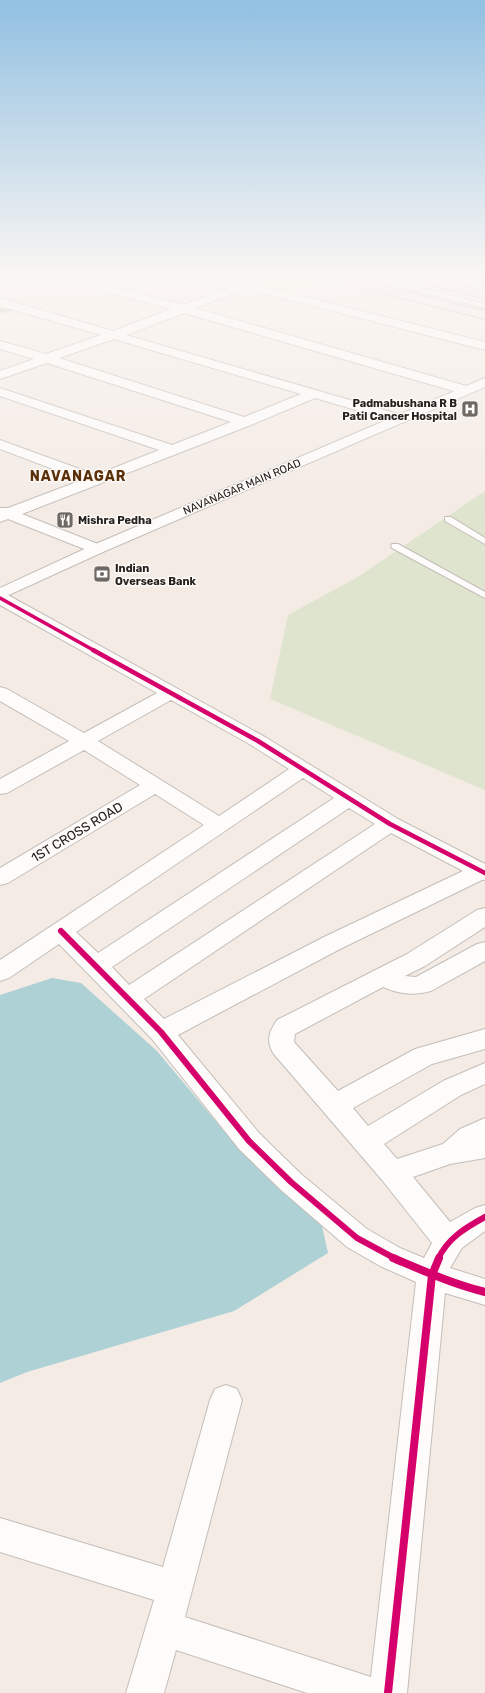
<svg xmlns="http://www.w3.org/2000/svg" width="485" height="1693" viewBox="0 0 485 1693" font-family="Rubik,sans-serif">
<style>
.green{fill:#dee4cd}
.water{fill:#aed1d6}
.building{fill:#b3ada7}
.lines{fill:none;stroke-linecap:round;stroke-linejoin:round}
.service-casing{stroke:#c4bdb8;stroke-width:2}
.minor-casing{stroke:#c4bdb8;stroke-width:2}
.secondary-casing{stroke:#c4bdb8;stroke-width:2}
.primary-casing{stroke:#bda7a4;stroke-width:2}
.service{fill:#fdfcfb;fill-rule:evenodd}
.minor{fill:#fdfcfb;fill-rule:evenodd}
.secondary{fill:#fdfcfb;fill-rule:evenodd}
.primary{fill:#f2e7e6;fill-rule:evenodd}
.cycleway-far3-casing{stroke:#fdfaf8;stroke-width:5.5}
.cycleway-far2-casing{stroke:#fdfaf8;stroke-width:7}
.cycleway-far1-casing{stroke:#fdfaf8;stroke-width:8}
.cycleway-casing{stroke:#fdfaf8;stroke-width:10}
.cycleway-far3{stroke:#d6006c;stroke-width:3.5}
.cycleway-far2{stroke:#d6006c;stroke-width:4.5}
.cycleway-far1{stroke:#d6006c;stroke-width:6}
.cycleway{stroke:#d6006c;stroke-width:8}
.labels{text-anchor:middle;dominant-baseline:central;stroke-width:3;stroke-linejoin:round;paint-order:stroke}
.far-poi-label{font-size:11px;font-weight:bold;fill:#27211d;stroke:#fdfaf8;text-anchor:start}
.far-street-label{font-size:11px;fill:#27211d;stroke:#fdfaf8}
.street-label{font-size:13px;fill:#27211d;stroke:#fdfaf8}
.far-district-label{font-size:14px;font-weight:bold;letter-spacing:1px;fill:#5b2f08;stroke:#fdfaf8}
</style>
<rect width="100%" height="100%" fill="#f4ebe5"/>
<path class="green" d="M202 274H317L330 277 278 295Z
M485 491V790L270 699 288 615 358 577Z"/>
<path class="water" d="M52 978 81 983 157 1051 234 1143 320 1217 328 1253 234 1311 27 1372 0 1383V995Z"/>
<path class="building" d="M4 307 13 310 4 313 0 312V309Z"/>
<g class="lines">
<g class="service-casing">
<path id="service" d="M351 274H362L485 304V308Z
M445 517H451L485 538V544L445 521Z
M392 544H398L485 592V598L392 548 391 546Z"/>
</g>
<g class="minor-casing">
<path id="minor" d="M45 274H64L183 305 234 286 198 276 197 274H217L245 282 265 274H281L280 276 258 285 485 342V350L247 289 195 308 470 387 472 390 470 393H460L184 313 126 335 405 416 407 419 405 422 400 423 315 398 251 425 22 514 103 546 105 549 103 552 97 554 8 519 0 522V508H8L82 480 0 449V440L96 475 159 450 0 396V388L172 445 231 422 47 363 0 379V371L34 359 0 349V341L46 354 101 335 0 306V298L113 331 171 309 46 276ZM114 339 301 394 244 417 59 358Z
M0 593 6 594 265 737 398 819 485 864V880H482L340 949 178 1035 259 1133 301 1174 367 1229 400 1248 424 1258 432 1243 382 1180 273 1053C266 1040 269 1032 277 1020L407 954 477 910 485 908V927L425 966 405 976 416 977 477 944 485 942V961L431 991C413 996 400 994 383 987L295 1034 294 1042 338 1091 415 1049 485 1029V1049L432 1064 353 1108 368 1126 443 1081 485 1063V1084L461 1095 384 1144 397 1159 443 1144 460 1129 485 1118V1158L450 1164 413 1177 450 1222 475 1208 485 1205V1231L462 1248 450 1268 485 1279V1305L445 1293 407 1693H307L176 1650 164 1693H126L154 1600 0 1552V1518L163 1567 210 1400 215 1389 226 1385 237 1389 242 1400 185 1617 371 1677 416 1282 380 1266 347 1247 281 1190 239 1149 152 1039 59 944 9 978 0 981V960L204 825 155 794 8 883 0 885V868L140 785 84 750 7 793 0 794V779L69 741 0 701V687L7 689 84 733 157 693 0 605ZM171 700 251 745 289 769 219 816 98 741ZM303 778 334 798 98 953 76 932ZM349 808 375 824 129 985 112 967ZM391 833 463 871 324 937 164 1019 144 999Z"/>
</g>
<g class="secondary-casing">
<path id="secondary" d="M485 378V387L103 552 0 599V588L91 546Z"/>
</g>
<g class="primary-casing">
<path id="primary" d="M313 274H333L485 311V319L314 276Z
M394 274H414L485 291V299L395 276Z"/>
</g>
<use href="#service" class="service"/>
<use href="#minor" class="minor"/>
<use href="#secondary" class="secondary"/>
<use href="#primary" class="primary"/>
<g class="cycleway-far3-casing">
<path id="cycleway-far3" d="M0 598 95 651"/>
</g>
<g class="cycleway-far2-casing">
<path id="cycleway-far2" d="M93 650 258 741 390 824 485 873"/>
</g>
<g class="cycleway-far1-casing">
<path id="cycleway-far1" d="M61 931 161 1032 249 1141 291 1182 357 1238 396 1259
M438 1259C448 1238 465 1228 485 1217"/>
</g>
<g class="cycleway-casing">
<path id="cycleway" d="M393 1258C424 1271 453 1284 485 1292
M388 1693 432 1275 439 1258"/>
</g>
<use href="#cycleway-far3" class="cycleway-far3"/>
<use href="#cycleway-far2" class="cycleway-far2"/>
<use href="#cycleway-far1" class="cycleway-far1"/>
<use href="#cycleway" class="cycleway"/>
</g>
<linearGradient id="sky" x2="0" y2="1"><stop stop-color="#91c0e1"/><stop offset="0.54" stop-color="#faf6f3"/><stop offset="1" stop-color="#faf6f3" stop-opacity="0"/></linearGradient>
<rect width="485" height="511" fill="url(#sky)"/>
<defs>
<g id="hospital-square" transform="scale(0.9)"><rect x="-9" y="-9" width="18" height="18" rx="4" fill="#6f6863" stroke="#fdfaf8"/><path d="M-5-5h3v3.5h4V-5h3V5h-3V1.5h-4V5h-3Z" fill="#fff"/></g>
<g id="restaurant-square" transform="scale(0.9)"><rect x="-9" y="-9" width="18" height="18" rx="4" fill="#6f6863" stroke="#fdfaf8"/><path d="M-5-6h1v4h1v-4h1v4h1v-4h1v5L-1.5 .5V6h-2V.5L-5-1ZM5-6V6H3V1.5H1.5Q1.5-4 5-6Z" fill="#fff"/></g>
<g id="bank-square" transform="scale(0.9)"><rect x="-9" y="-9" width="18" height="18" rx="4" fill="#6f6863" stroke="#fdfaf8"/><path d="M-6-4H6V4H-6ZM0-2.3a2.3 2.3 0 1 0 0 4.6a2.3 2.3 0 1 0 0-4.6Z" fill="#fff"/></g>
</defs>
<g fill-rule="evenodd">
<use href="#hospital-square" x="470" y="409"/>
<use href="#restaurant-square" x="65" y="520"/>
<use href="#bank-square" x="102" y="574"/>
</g>
<g class="labels">
<g class="far-poi-label">
<text x="457" y="403" text-anchor="end">Padmabushana R B<tspan x="457" dy="13">Patil Cancer Hospital</tspan></text>
<text x="78" y="520">Mishra Pedha</text>
<text x="115" y="568">Indian<tspan x="115" dy="13">Overseas Bank</tspan></text>
</g>
<g class="far-street-label">
<text transform="translate(242 487) rotate(-23)">NAVANAGAR MAIN ROAD</text>
</g>
<g class="street-label">
<text transform="translate(77 832) rotate(-31)">1ST CROSS ROAD</text>
</g>
<g class="far-district-label">
<text x="78" y="476">NAVANAGAR</text>
</g>
</g>
</svg>
